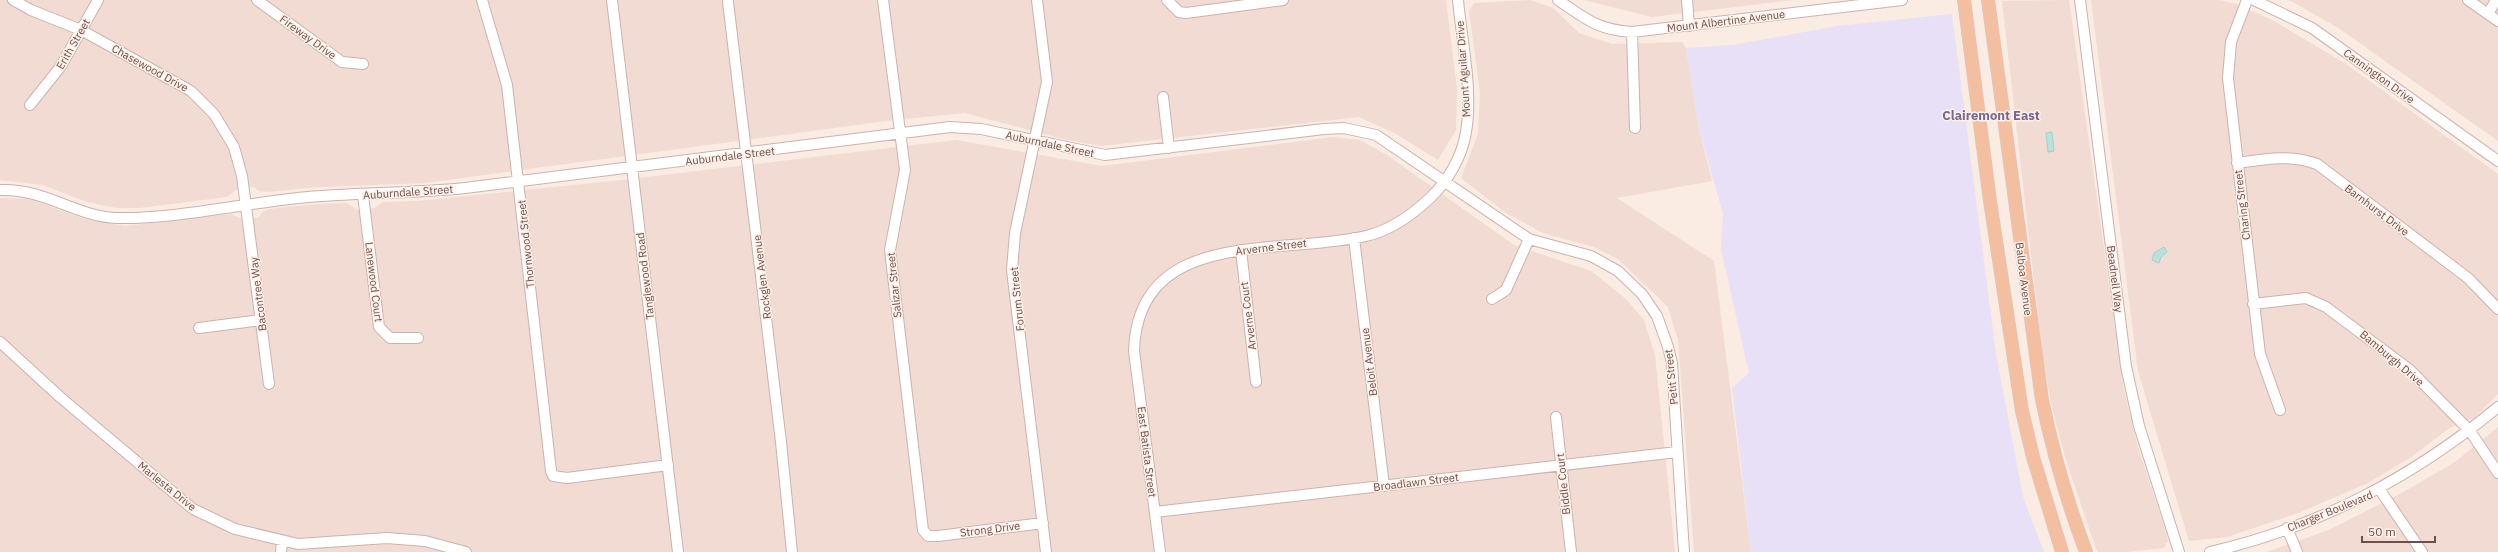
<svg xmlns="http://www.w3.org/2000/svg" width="2498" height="552" viewBox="0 0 2498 552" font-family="'IBM Plex Sans',sans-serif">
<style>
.residential{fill:#f1dbd2}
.education{fill:#e8e0f6}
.water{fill:#b9e2dd;stroke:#a0d2cd}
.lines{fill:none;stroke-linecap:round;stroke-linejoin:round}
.minor-casing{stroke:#ccb3ad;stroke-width:12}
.major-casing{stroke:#d4cac9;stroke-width:14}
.minor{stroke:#fff;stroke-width:10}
.major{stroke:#f4bfa0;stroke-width:13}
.labels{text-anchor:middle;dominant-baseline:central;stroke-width:3;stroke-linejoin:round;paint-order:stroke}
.street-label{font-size:11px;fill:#704f4b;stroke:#fdf0e8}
.quarter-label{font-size:13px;font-weight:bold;fill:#796793;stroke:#fdf0e8}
</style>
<rect width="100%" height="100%" fill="#faebe3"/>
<path class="residential" d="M0 0H1446L1457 89 1456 130 1438 160 1396 134 1359 117 1101 146 1067 140 965 113 886 121 425 183 320 187 267 192 259 191 254 187 236 190 227 197 139 208H116L87 202 43 185 0 180Z
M1530 0 1553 8 1579 33 1612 44 1682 42 1686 48 1699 129 1712 181 1617 198 1714 261 1751 552H1694L1678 340 1668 307 1618 259 1594 247 1543 233 1506 213 1461 178 1478 134 1480 92 1469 11 1474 3Z
M1584 0H1793L1652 17Z
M2069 0 2124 390 2137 444 2166 532 2168 541 2164 548 2126 552H2098L2096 549 2065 457 2051 404 2042 351 2002 1Z
M2091 0H2219L2237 4 2274 21 2346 64 2498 174V394L2475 417 2448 429 2413 456 2368 483 2298 513 2227 537 2189 541 2138 371Z
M2289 0H2498V141L2337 27Z
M1333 137 1360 140 1387 155 1514 245 1591 271 1626 299 1644 320 1655 355 1675 552H0V198L30 199 84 219 125 226 231 214 242 219 259 218 262 212 269 209 306 205 346 203 358 210 375 208 383 202 419 201 622 180 956 140 1102 166Z
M2498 427V552H2267L2329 530 2400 494 2455 462Z"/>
<path class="education" d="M1952 14 1996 354 2023 497 2044 552H1751L1732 388 1749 373 1721 249 1723 214 1699 129 1686 48 1733 45 1838 26Z"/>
<path class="water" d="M2052 132 2054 151 2048 152 2046 133Z
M2164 247 2167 252 2161 257 2159 263 2152 260 2154 253Z"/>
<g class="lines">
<g class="minor-casing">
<path id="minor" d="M13 0 31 10 81 30 191 91 214 114 234 147 242 176 269 384
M257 0 342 62 363 64
M482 0 507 85 551 471 553 476 567 478 668 465
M612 0 678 552
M883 0 905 170 890 250 923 530 928 536H938L1043 523
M1037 0 1047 82 1015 233 1012 270 1046 552
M1167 0 1179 12 1186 13 1283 0
M1558 0C1586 19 1598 30 1632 32L1902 0
M1687 0 1689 26
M2080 0 2126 366 2139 426 2179 552
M2247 0 2231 42 2228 78 2260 354 2280 410
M2254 0 2312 28 2498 161
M2468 0 2498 21
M728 2 781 442 792 552
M2488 14 2496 0
M1632 32 1635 128
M1163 97 1169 148
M30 105 61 66 98 0
M2237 163C2265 159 2290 154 2317 164L2468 278 2498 309
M0 190C44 188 77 217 117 218 174 219 241 204 298 198 353 192 409 194 465 188L950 127 981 129 1105 155 1324 129 1344 128 1376 135 1529 239 1591 256 1618 271 1642 294 1657 316 1668 347 1672 363 1684 552
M363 195 379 327 390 338H418
M1354 238 1384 486
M1241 250 1256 382
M1492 299 1506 290 1529 239
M2253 304 2306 298 2326 307 2410 370 2470 431 2498 473
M199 328 261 320
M0 342 60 397 193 509 235 529 298 544 387 538 425 541 466 552
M1556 417 1571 552
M2380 490 2422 552
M1155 512 1677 452
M2287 528 2297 552
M281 552 282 541
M1160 552 1134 351C1138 226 1282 256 1366 236 1392 230 1412 215 1430 198 1448 181 1462 157 1466 132 1473 90 1462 43 1458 0
M2210 552C2319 527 2412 478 2498 407"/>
</g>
<g class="major-casing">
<path id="major" d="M1964 0 1990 201 2022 411 2033 457 2062 552
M1988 0 2042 400C2053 452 2067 502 2086 552"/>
</g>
<use href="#minor" class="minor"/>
<use href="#major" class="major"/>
</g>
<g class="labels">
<g class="street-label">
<text transform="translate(1726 21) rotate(-7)">Mount Albertine Avenue</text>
<text transform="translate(308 37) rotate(36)">Fireway Drive</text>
<text transform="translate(73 44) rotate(-60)">Erith Street</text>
<text transform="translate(150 68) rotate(29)">Chasewood Drive</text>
<text transform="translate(1463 69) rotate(-94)">Mount Aguilar Drive</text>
<text transform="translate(2379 76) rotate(36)">Cannington Drive</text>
<text transform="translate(1050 144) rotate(12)">Auburndale Street</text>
<text transform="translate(730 156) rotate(-7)">Auburndale Street</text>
<text transform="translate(408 192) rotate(-4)">Auburndale Street</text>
<text transform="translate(2242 205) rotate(-97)">Charing Street</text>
<text transform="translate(2377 210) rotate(37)">Barnhurst Drive</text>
<text transform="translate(526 244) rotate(-96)">Thornwood Street</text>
<text transform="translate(1271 247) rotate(-7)">Arverne Street</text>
<text transform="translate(645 276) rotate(-97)">Tanglewood Road</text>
<text transform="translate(762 277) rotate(-97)">Rockglen Avenue</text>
<text transform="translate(2024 279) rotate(83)">Balboa Avenue</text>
<text transform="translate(2115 279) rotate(83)">Beadnell Way</text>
<text transform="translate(374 282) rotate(83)">Lanewood Court</text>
<text transform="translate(894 285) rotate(-96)">Salizar Street</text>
<text transform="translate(258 294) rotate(-97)">Bacontree Way</text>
<text transform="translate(1017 299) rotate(-96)">Forum Street</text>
<text transform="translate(1248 316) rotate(-97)">Arverne Court</text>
<text transform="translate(2392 358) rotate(40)">Bamburgh Drive</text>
<text transform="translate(1369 362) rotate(-97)">Beloit Avenue</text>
<text transform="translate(1671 377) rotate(-96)">Petit Street</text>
<text transform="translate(1147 452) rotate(83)">East Batista Street</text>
<text transform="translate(1416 482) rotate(-7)">Broadlawn Street</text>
<text transform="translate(1563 484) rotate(-96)">Biddle Court</text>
<text transform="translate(167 486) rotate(39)">Marlesta Drive</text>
<text transform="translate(2330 511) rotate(-22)">Charger Boulevard</text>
<text transform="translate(990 529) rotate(-7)">Strong Drive</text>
</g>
<g class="quarter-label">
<text x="1991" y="115">Clairemont East</text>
</g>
</g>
<path d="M2362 536v6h73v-6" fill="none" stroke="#704f4b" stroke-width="2"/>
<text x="2368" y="536" font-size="12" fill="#704f4b" stroke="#fdf0e8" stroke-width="3" paint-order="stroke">50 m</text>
</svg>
